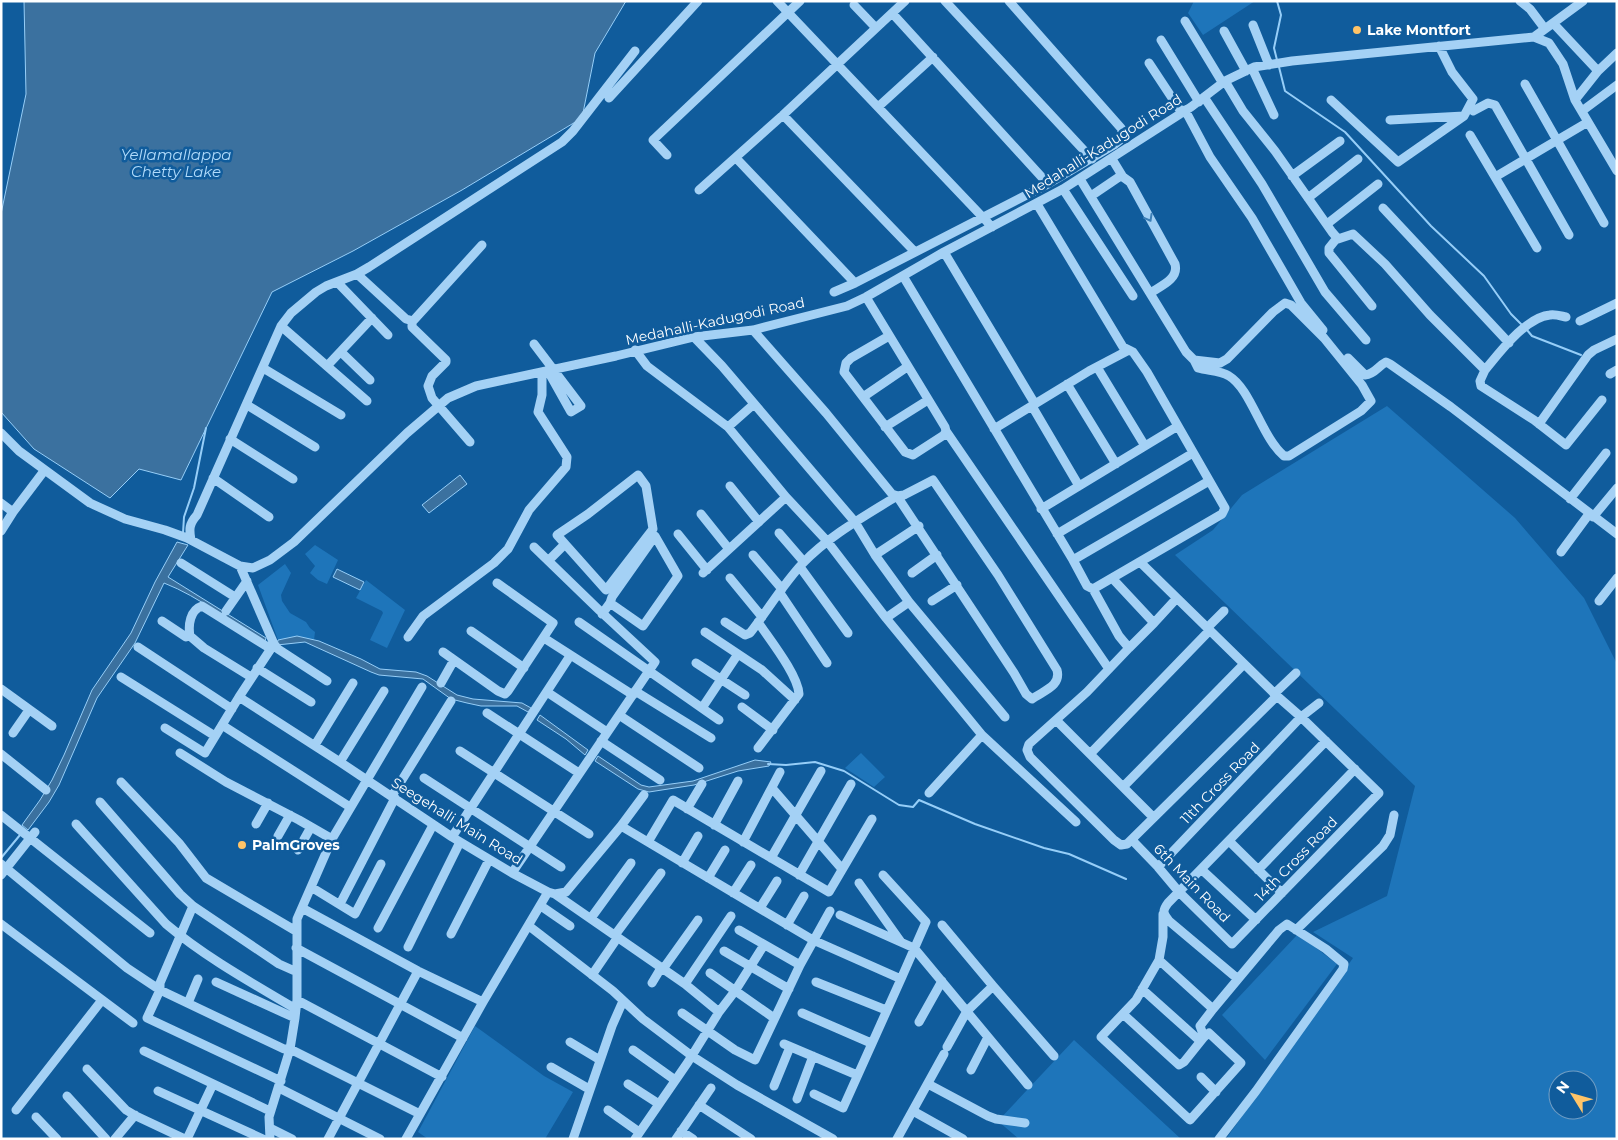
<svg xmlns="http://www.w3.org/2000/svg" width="1618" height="1140" viewBox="0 0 1618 1140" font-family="Montserrat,sans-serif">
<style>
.green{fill:#1e75ba;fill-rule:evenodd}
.water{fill:#3b719f;stroke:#96cef8}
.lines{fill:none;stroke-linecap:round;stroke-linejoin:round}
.stream{stroke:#96cef8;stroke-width:2}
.minor{stroke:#a4d1f5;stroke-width:9}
.oneway{stroke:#3c7fb7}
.poi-dot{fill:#ffc468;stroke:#105c9c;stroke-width:2}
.labels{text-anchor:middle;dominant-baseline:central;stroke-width:5;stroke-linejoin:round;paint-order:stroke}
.poi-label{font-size:14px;font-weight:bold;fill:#fff;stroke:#105c9c;text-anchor:start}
.street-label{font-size:14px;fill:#fff;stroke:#105c9c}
.water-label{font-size:15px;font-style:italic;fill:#b1dbfb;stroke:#105c9c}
</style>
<rect width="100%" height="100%" fill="#105c9c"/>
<path class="green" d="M1194 1H1255L1203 35 1188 13Z
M1387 406 1515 518 1584 598 1617 664V1139H1226L1353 958 1313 932 1387 896 1415 786 1175 555 1213 530 1242 495ZM1558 1080H1588V1110H1558Z
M315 545 338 560 327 584 318 580 310 573 315 566 305 554Z
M285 564 291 573 281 595 282 601 290 613 306 622 310 628 315 632 314 640 297 636 278 640 258 585Z
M366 580 405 610 387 648 370 640 383 613 382 611 356 598Z
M861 753 885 777 874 787 845 768Z
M1298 934 1337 964 1265 1060 1222 1015Z
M475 1026 544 1076 573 1092 545 1139H428L418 1132Z
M1074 1040 1181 1139H1019L998 1121Z"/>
<path class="water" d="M24 1H626L595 53 582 118 462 190 353 251 272 292 181 480 139 469 110 498 34 449 1 412V214L26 94Z
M460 475 467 484 429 513 422 505Z
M177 542 188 545 168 577 266 638 264 644C232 623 200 597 164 583L135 643 97 698 59 785 49 802 28 830 22 825 40 800 52 780 64 755 92 690 131 633 155 582Z
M337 569 364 582 360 590 333 577Z
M297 636 319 641 361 659 380 669 416 672 427 676 457 695 473 699 522 703 531 708 528 712 517 706H481L467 703 451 699 423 679 379 675 371 672 305 642 277 645 278 640Z
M540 715 588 750 585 755 566 739 537 720Z
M598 756 641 785 649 787 693 781 755 760 771 762 769 766 738 771 694 785 649 792 638 789 595 761Z"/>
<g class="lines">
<path class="stream" d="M1277 60 1274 48 1281 15 1277 1
M1279 67 1285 91 1345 132 1431 226 1484 276 1511 314 1522 325
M1527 330 1532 336 1581 355
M183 533 184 517 194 488 206 428
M768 764 786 765 815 762 844 771 899 805 913 807 919 800 975 824 1044 848 1069 854 1126 879
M1 858 20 835"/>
<path class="minor" d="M777 1 992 227
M945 1 1092 159
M1520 1 1530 9 1545 29
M854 5 876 28
M892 13 1048 184
M1185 21 1222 82
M1553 23 1598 71
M1253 25 1269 65
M1224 31 1246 71
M1534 37 1549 43 1563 64 1575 100 1617 171
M1161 40 1199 102
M1149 63 1182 113
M1252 68 1274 115
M1225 81 1243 111 1275 151 1332 232 1338 239 1353 234 1385 264 1430 315 1485 370 1480 381 1481 386 1534 420 1566 445 1602 400
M1525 84 1604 223
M1204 97 1262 184 1325 292 1366 340
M609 98 698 1
M1331 100 1398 162 1464 116 1473 99 1452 72 1439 46
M1575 100 1598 71 1617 53
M878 107 933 57
M1185 110 1210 157 1252 218 1301 303 1323 330
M1473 111 1488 103 1495 105 1569 235
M1582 111 1617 85
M783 115 915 252
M1390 120 1464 116
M1470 135 1495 177
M667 155 653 140 800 1
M736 158 855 283
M1112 159 1123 177 1130 182 1175 264C1179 279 1161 286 1150 293
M1292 176 1340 141
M1080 179 1186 352 1194 360 1220 363 1227 359 1273 312 1285 303 1291 305 1324 338 1362 385 1371 401 1361 411 1289 456H1284C1262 438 1251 389 1229 376 1220 370 1208 371 1198 368L1194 360
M1063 189 1133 296
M699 190 783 115 905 1
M1091 196 1119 177H1123
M1308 198 1358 159
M1383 208 1509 343
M1327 224 1378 184
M1337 238 1329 248V253L1372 306
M1537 248 1495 177 1588 122
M944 252 1035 404
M357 274 406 319 413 321 482 245
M903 276 1073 560 1087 586 1093 589 1222 514 1225 508 1147 372 1133 352 1123 347 1037 204
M337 282 388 335
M834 292 855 283 1048 184 1114 145 1120 140 1123 134 1121 128 1009 1
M866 297 945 427 946 431 944 435 913 455 905 452 844 372 846 363 851 358 889 336
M412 321V327L446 360V362L432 376 428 386 432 398 470 442
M1580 321 1617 303
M281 326 367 401
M694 337 722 366 855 522 875 555 909 602 1005 717
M534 344 581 406 571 412 548 371
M635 350 647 366 728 427 786 497 827 541 886 618 982 735 1076 822
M341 352 370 380
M1348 358 1365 375C1375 374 1378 366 1386 362L1390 364 1451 407 1617 534
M327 366 372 318
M1097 367 1145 446
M263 368 341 415
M1485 370C1500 352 1526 317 1550 315 1555 314 1561 316 1566 317
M1610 374 1617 370
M1067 384 1116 464
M863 397 907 367
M247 405 315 447
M1032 406 1079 486
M1539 424 1588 355 1594 350 1617 339
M728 427 754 404
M885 427 928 400
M994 429 1089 371 1129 350
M946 431 1109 669
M1 433 19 451 90 503 125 519 165 530 187 538 240 566 253 568 270 560 294 542 407 433 448 398 476 386 616 356 694 337 753 330 847 306 866 297 944 252 1063 189 1191 107 1225 81 1254 67 1292 61 1534 37 1583 1
M230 439 293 479
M213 478 269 517
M730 486 759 522
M1570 499 1606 453
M1 503 13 512
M1041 509 1178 426
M701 514 729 549
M1593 517 1617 488
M1 531 13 512 44 471
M779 533 804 562
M678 534 707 570
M1057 534 1193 453
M191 540C189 529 189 524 197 515L281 326 291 313 316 292 326 286 357 274 369 267 562 142 573 131 635 51
M1561 552 1589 514
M753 555 782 589
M875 555 919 526
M549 560 565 544 557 535 588 514 638 475 646 486 653 529 606 590 565 544
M1073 560 1209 481
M181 563 235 597
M240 566 274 644 278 649 327 681
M800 567 848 633
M703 573 786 497
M912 573 937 555
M730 578 762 617
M1112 578 1154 623 1129 648
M1093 589 1119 636 1129 648 1087 692 1029 744 1027 750 1030 757 1114 840 1121 845 1127 844 1277 696 1140 562
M780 593 827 663
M932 601 957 585
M1599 601 1617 578
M226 611 247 581
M602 614 610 603 643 626 678 576 655 536 612 597 610 603
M886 618 909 602
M162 621 186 637 190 636 204 648 251 677
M579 622 719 720
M725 622 745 635 750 633C768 610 783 584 803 563 830 535 865 516 897 496L904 495 933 480 998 575 1057 670C1061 685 1046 690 1035 697L1032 699 1026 694 1014 673 897 496 892 494 826 413 753 330
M1154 623 1176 599
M1207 628 1224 611
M471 631 524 668
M705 632 762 670 795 700
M190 636C188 625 190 610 202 606L271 649
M408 637 423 616 494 563 508 549 529 510 566 467 567 457 538 412 542 395V372
M544 638 633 695
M274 644 239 697 340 762 452 837 512 873 548 892 483 1002 406 1139
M138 647 232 709
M443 652 498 691 505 694 508 691 553 623 497 583
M696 663 745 695
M257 668 311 702
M121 677 215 736
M441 683 454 660
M1 689 52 726
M635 691 711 738
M547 692 607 732
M1274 694 1296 673
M742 707 773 730
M702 708 738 654
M487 713 579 773
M619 715 699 768
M1056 720 1153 817
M222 725 350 807
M165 728 205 753 239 697
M13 733 29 710
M601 741 660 780
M315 745 353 683
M758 748 799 694C798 675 770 640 758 622
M460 751 589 834
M180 753 226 782 299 820 332 839
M1 754 46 790
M1090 754 1209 631
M340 762 384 691
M424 778 561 867
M121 782 179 843 206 878 296 931
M1123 787 1243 665
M772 788 842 869
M929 793 982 735
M392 796 451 701
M100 802 180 894 193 906 279 964 297 972
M687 809 702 784
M1 815 150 933
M76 824 166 924C205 957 252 983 296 1009
M256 824 268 803
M714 825 738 781
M621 826 644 795
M278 836 290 815
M452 837 570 656
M1132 840 1158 867 1179 892 1232 944 1379 793 1301 717 1277 696
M1229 841 1282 893
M648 842 673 800 829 892 872 819
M743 842 780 772
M298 850 311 827
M771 858 821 771
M682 863 698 836
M1 864 127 968 160 990 284 1049H290L420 1114
M1158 867 1301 717 1319 703
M1201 869 1256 920
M1258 870 1355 769
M512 873 655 662 599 610 534 547
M1 875 35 832
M799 875 851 784
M708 878 725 850
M859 883 901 942
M311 887 355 914 381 864
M548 892 555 894 566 892 621 826 813 940 901 979 926 922 883 875
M733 893 751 865
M555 894 685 984 719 1012
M340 904 395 798
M193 906 160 983V990L147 1018 281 1081
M541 906 570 926
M302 908 418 971 483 1002
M760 908 777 881
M1163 914V937L1159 960 1213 1009 1238 979
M840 915 914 948 1028 1085
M591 918 631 863
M1 924 133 1023
M787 925 804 896
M942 925 993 986 1054 1056
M529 926 613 991 643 1019 692 1056 737 1085 833 1139
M378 928 433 825
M739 930 800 965
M1296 930 1383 846 1390 835 1394 815
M451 934 489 860
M615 935 661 873
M408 947 460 842
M296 948 463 1038
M724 951 789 989
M663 969 698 920
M710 973 774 1018
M592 975 618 937
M216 982 295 1018
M816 982 886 1010
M652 983 661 968
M685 984 731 916
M1142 989 1200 1041
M297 1000 442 1077
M188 1003 198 979
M682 1013 735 1050 755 1060 800 965 830 911
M802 1013 871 1043
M1123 1014 1179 1065 1184 1062 1204 1037 1209 1033 1241 1063 1190 1120 1101 1037 1136 1000 1159 960
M919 1022 942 981
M1204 1037 1200 1026 1213 1009
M570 1042 600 1060
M784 1044 857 1075
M947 1047 967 1011 993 986
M633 1050 675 1080
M144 1051 270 1111
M551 1067 589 1089
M87 1069 126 1110 136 1116 185 1139
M971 1070 988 1037
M1201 1077 1216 1092
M628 1084 659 1104
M928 1084 988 1116 996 1119 1025 1123
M774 1086 790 1047
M279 1088 380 1139
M158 1091 263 1139
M814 1094 843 1108 901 979
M67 1096 106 1139
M797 1099 813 1056
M699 1105 751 1139
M16 1110 102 1000
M608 1110 639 1132
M913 1111 963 1139
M36 1117 57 1139
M270 1128 292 1139
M681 1131 693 1139
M115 1139 135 1115
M187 1139 213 1084
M270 1139 269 1117 290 1049 295 1018 297 1000V919L332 839 422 687
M328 1139 418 971
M573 1139 612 1026 623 1001
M635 1139 688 1062 719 1012 735 991 764 945
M676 1139 711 1088
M897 1139 944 1054
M1219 1139 1256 1091 1343 969 1344 964 1326 949 1287 924 1279 930 1238 979 1169 921C1163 913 1162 911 1168 903L1326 741"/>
</g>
<defs><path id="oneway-chevron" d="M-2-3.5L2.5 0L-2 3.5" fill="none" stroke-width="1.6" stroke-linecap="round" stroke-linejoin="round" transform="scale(1.25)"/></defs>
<use class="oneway" href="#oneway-chevron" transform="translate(1149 218) rotate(61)"/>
<g class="poi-dot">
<circle cx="1357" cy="30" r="5"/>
<circle cx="242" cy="845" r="5"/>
</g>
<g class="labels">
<g class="poi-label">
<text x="1367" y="30">Lake Montfort</text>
<text x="252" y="845">PalmGroves</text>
</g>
<g class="street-label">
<text transform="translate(1103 146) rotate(-32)">Medahalli-Kadugodi Road</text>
<text transform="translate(715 321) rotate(-12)">Medahalli-Kadugodi Road</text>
<text transform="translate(1220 783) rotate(-46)">11th Cross Road</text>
<text transform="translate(457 821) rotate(32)">Seegehalli Main Road</text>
<text transform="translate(1296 859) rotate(-46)">14th Cross Road</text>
<text transform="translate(1192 883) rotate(46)">6th Main Road</text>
</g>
<g class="water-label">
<text x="176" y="154">Yellamallappa<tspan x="176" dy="17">Chetty Lake</tspan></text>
</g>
</g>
<rect width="1618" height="1140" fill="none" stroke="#ffffff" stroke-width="5"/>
<g transform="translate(1573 1095) rotate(307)"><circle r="24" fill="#105c9c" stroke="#709dc4"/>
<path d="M0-4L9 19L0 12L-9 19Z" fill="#ffc468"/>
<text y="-8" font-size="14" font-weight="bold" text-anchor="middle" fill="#ffffff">N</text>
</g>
</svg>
